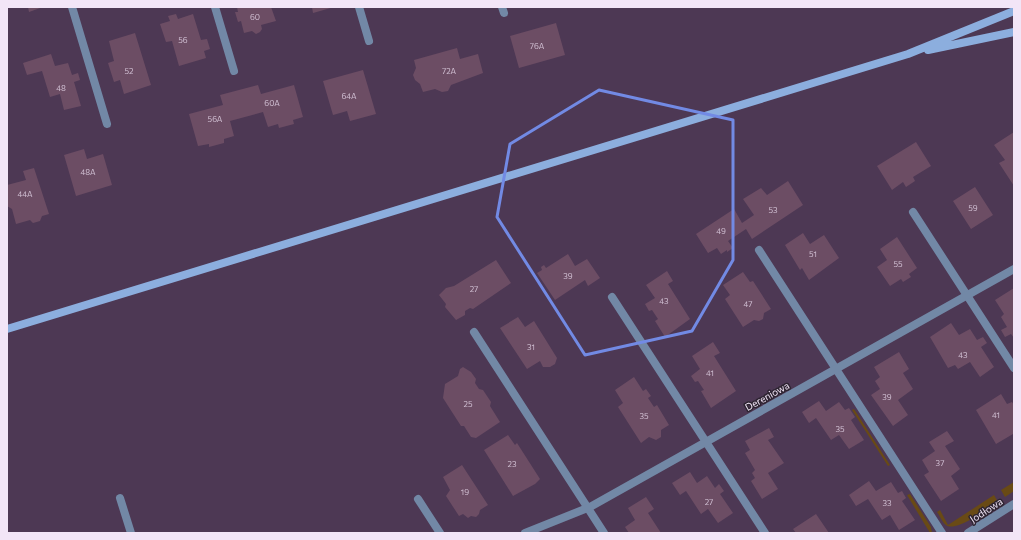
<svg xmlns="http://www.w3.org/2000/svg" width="1021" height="540" viewBox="0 0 1021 540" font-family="Commissioner,sans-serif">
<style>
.green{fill:#694a15}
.building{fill:#6c4d64}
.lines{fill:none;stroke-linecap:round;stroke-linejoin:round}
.service{stroke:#7288a6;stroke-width:8}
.minor{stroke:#7288a6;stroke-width:8}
.secondary{stroke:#8caede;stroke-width:8}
.marked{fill:none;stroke:#728ae4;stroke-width:3;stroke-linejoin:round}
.labels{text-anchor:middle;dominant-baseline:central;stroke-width:3;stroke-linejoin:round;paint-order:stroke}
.number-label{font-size:8px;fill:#d0bfd2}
.street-label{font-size:10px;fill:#f2e5f7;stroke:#2d2431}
</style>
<rect width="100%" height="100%" fill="#4d3854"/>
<path class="green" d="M854 409 890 465 888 466 852 410Z
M1014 482V491L1005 497 1001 490Z
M910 494 931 527 932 533H930L907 495Z
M994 495 998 502C988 508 956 533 946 525 942 522 940 516 937 512L940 510 948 525Z"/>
<path class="building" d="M28 7H43L29 12Z
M237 7H271L276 21 261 25 262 29 260 32 256 34 252 31 244 33 241 21 238 22 235 12H238Z
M312 7H334L313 13Z
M176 14 178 19 193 14 201 40 207 39 210 49 204 51 206 58 179 66 172 41 166 42 160 24 170 21 168 16Z
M556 23 565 55 519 68 510 36Z
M135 33 151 85 124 94 120 80 114 82 108 63 114 61 109 41Z
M457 48 460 59 478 54 483 73 451 85 448 91 442 92 435 89 423 92 420 84 415 80 413 75 416 68 414 60Z
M51 54 55 66 68 63 72 75 78 73 80 80 74 82 81 106 64 110 60 94 50 97 42 71 27 75 23 63Z
M363 70 376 114 350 121 347 111 333 115 323 81Z
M258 85 261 94 294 85 303 117 293 120 294 124 279 128 278 124 268 127 263 112 230 121 234 136 224 139V143L209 147V144L198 146 189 114 223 105 220 95Z
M1014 132V186L999 163 1005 160 994 145Z
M916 142 931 166 913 177 915 181 906 187 903 182 892 190 877 166Z
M84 149 87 159 103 154 112 185 76 196 64 155Z
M34 168 49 214 42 216 40 221 33 223 30 220 16 224 12 209 7 206 8 196 7 185 26 180 23 171Z
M788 181 803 205 752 239 746 229 728 241 733 248 727 252V250L721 254 717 248 708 253 696 234 734 209 742 223 754 215 743 199 761 188 767 195Z
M975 187 993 215 971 229 953 201Z
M803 233 810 244 824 235 839 258 809 280 802 268 800 270 785 245Z
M897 237 917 268 909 274 911 277 903 282 901 279 890 286 877 267 887 260 880 249Z
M568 254 575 266 587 259 600 278 588 286 585 280 555 300 537 273 542 270 541 267 544 265 546 268Z
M496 260 511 283 473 309 470 308 465 311V315L456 320 445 307 446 304 439 295 446 288 454 286Z
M667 271 673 281 668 284 690 319 665 337 655 321 658 319 652 310 649 311 645 304 655 298 646 285Z
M743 272 750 282 753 281 771 309 764 313 763 319 759 321 754 320 743 327 725 299 730 295 723 285Z
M1014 288V338L1011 334 1005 337 1001 330 1007 327 1001 317 1004 314 995 300Z
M518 317 525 327 534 321 557 358 555 364 550 367H543L540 361 527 369 500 328Z
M951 323 959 335 970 329 977 340 983 337 987 343 981 347 994 367 980 377 970 362 958 369 955 365 948 368 930 337Z
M713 342 720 353 714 356 736 391 711 408 701 391 704 390 698 381 695 382 691 376 700 369 692 356Z
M899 352 909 369 903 373 913 389 898 400 908 415 893 426 871 395 880 389 875 381 880 377 874 367Z
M463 367 471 372 476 379 475 383 479 389 483 390 491 402 490 406 500 422 476 438 471 437 464 426H461L443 398 445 384 458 376 460 369Z
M634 377 643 391 646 389 651 396 648 398 654 407 657 405 669 425 661 430V437L656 440 649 437 641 443 618 407 623 403 615 390Z
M1001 394 1007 404 1012 402 1014 405V436L1013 434 996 444 976 410Z
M819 401 826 411 839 402 845 410 849 408 855 417 851 420 864 440 849 449 839 435 831 440 816 418 809 423 802 412Z
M769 428 774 437 768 440 784 463 768 473 778 489 762 499 751 481 755 478 752 473 755 470 745 453 750 450 745 441Z
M947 431 954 441 945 446 960 469 951 476 959 489 941 501 924 475 929 472 922 460 935 451 929 442Z
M508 435 515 445 517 443 540 479 535 484 513 496 484 450Z
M462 465 488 505 480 510 479 514 476 517 471 516 468 518 463 514 459 516 446 496 450 490 443 477Z
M690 472 697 483 707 476 715 488 719 484 724 491 720 494 733 513 718 523 708 509 701 514 686 491 680 495 672 483Z
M869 481 876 491 891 482 898 493 902 491 906 498 902 501 915 520 899 530 890 515 882 520 868 499 856 506 849 495Z
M646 497 654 509 648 513 661 533H629L625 527 635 520 628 508Z
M816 514 829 533H796L793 529Z"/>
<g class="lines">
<path class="service" d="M72 7 107 124
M215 7 234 71
M359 7 369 41
M502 7 504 13
M913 212 1014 368
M759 250 942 533
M612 297 765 533
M474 332 604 533
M120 498 131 533
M418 499 440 533"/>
<path class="minor" d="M525 533 590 507 1014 269
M968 533 1014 504"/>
<path class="secondary" d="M928 50 1014 32
M7 329 908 54 1014 11"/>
</g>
<path class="marked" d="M599 90 733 120V260L692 331 585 355 497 217 510 144Z"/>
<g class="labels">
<g class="number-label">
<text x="255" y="17">60</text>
<text x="183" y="40">56</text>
<text x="537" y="46">76A</text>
<text x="129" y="71">52</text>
<text x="449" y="71">72A</text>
<text x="61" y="88">48</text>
<text x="349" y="96">64A</text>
<text x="272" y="103">60A</text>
<text x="215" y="119">56A</text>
<text x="88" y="172">48A</text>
<text x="25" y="194">44A</text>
<text x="973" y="208">59</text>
<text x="773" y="210">53</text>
<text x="721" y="231">49</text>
<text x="813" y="254">51</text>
<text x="898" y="264">55</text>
<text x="568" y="276">39</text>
<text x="474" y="289">27</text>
<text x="664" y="301">43</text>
<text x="748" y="304">47</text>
<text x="531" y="347">31</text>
<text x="963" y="355">43</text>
<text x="710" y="373">41</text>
<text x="887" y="397">39</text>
<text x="468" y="404">25</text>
<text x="996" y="415">41</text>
<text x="644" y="416">35</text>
<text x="840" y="429">35</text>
<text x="940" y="463">37</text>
<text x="512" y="464">23</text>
<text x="465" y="492">19</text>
<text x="709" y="502">27</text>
<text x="887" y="503">33</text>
</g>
<g class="street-label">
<text transform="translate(767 396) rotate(-29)">Dereniowa</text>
<text transform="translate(986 510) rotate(-33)">Jodłowa</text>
</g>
</g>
<rect width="1021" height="540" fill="none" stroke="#f2e5f7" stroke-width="16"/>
</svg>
